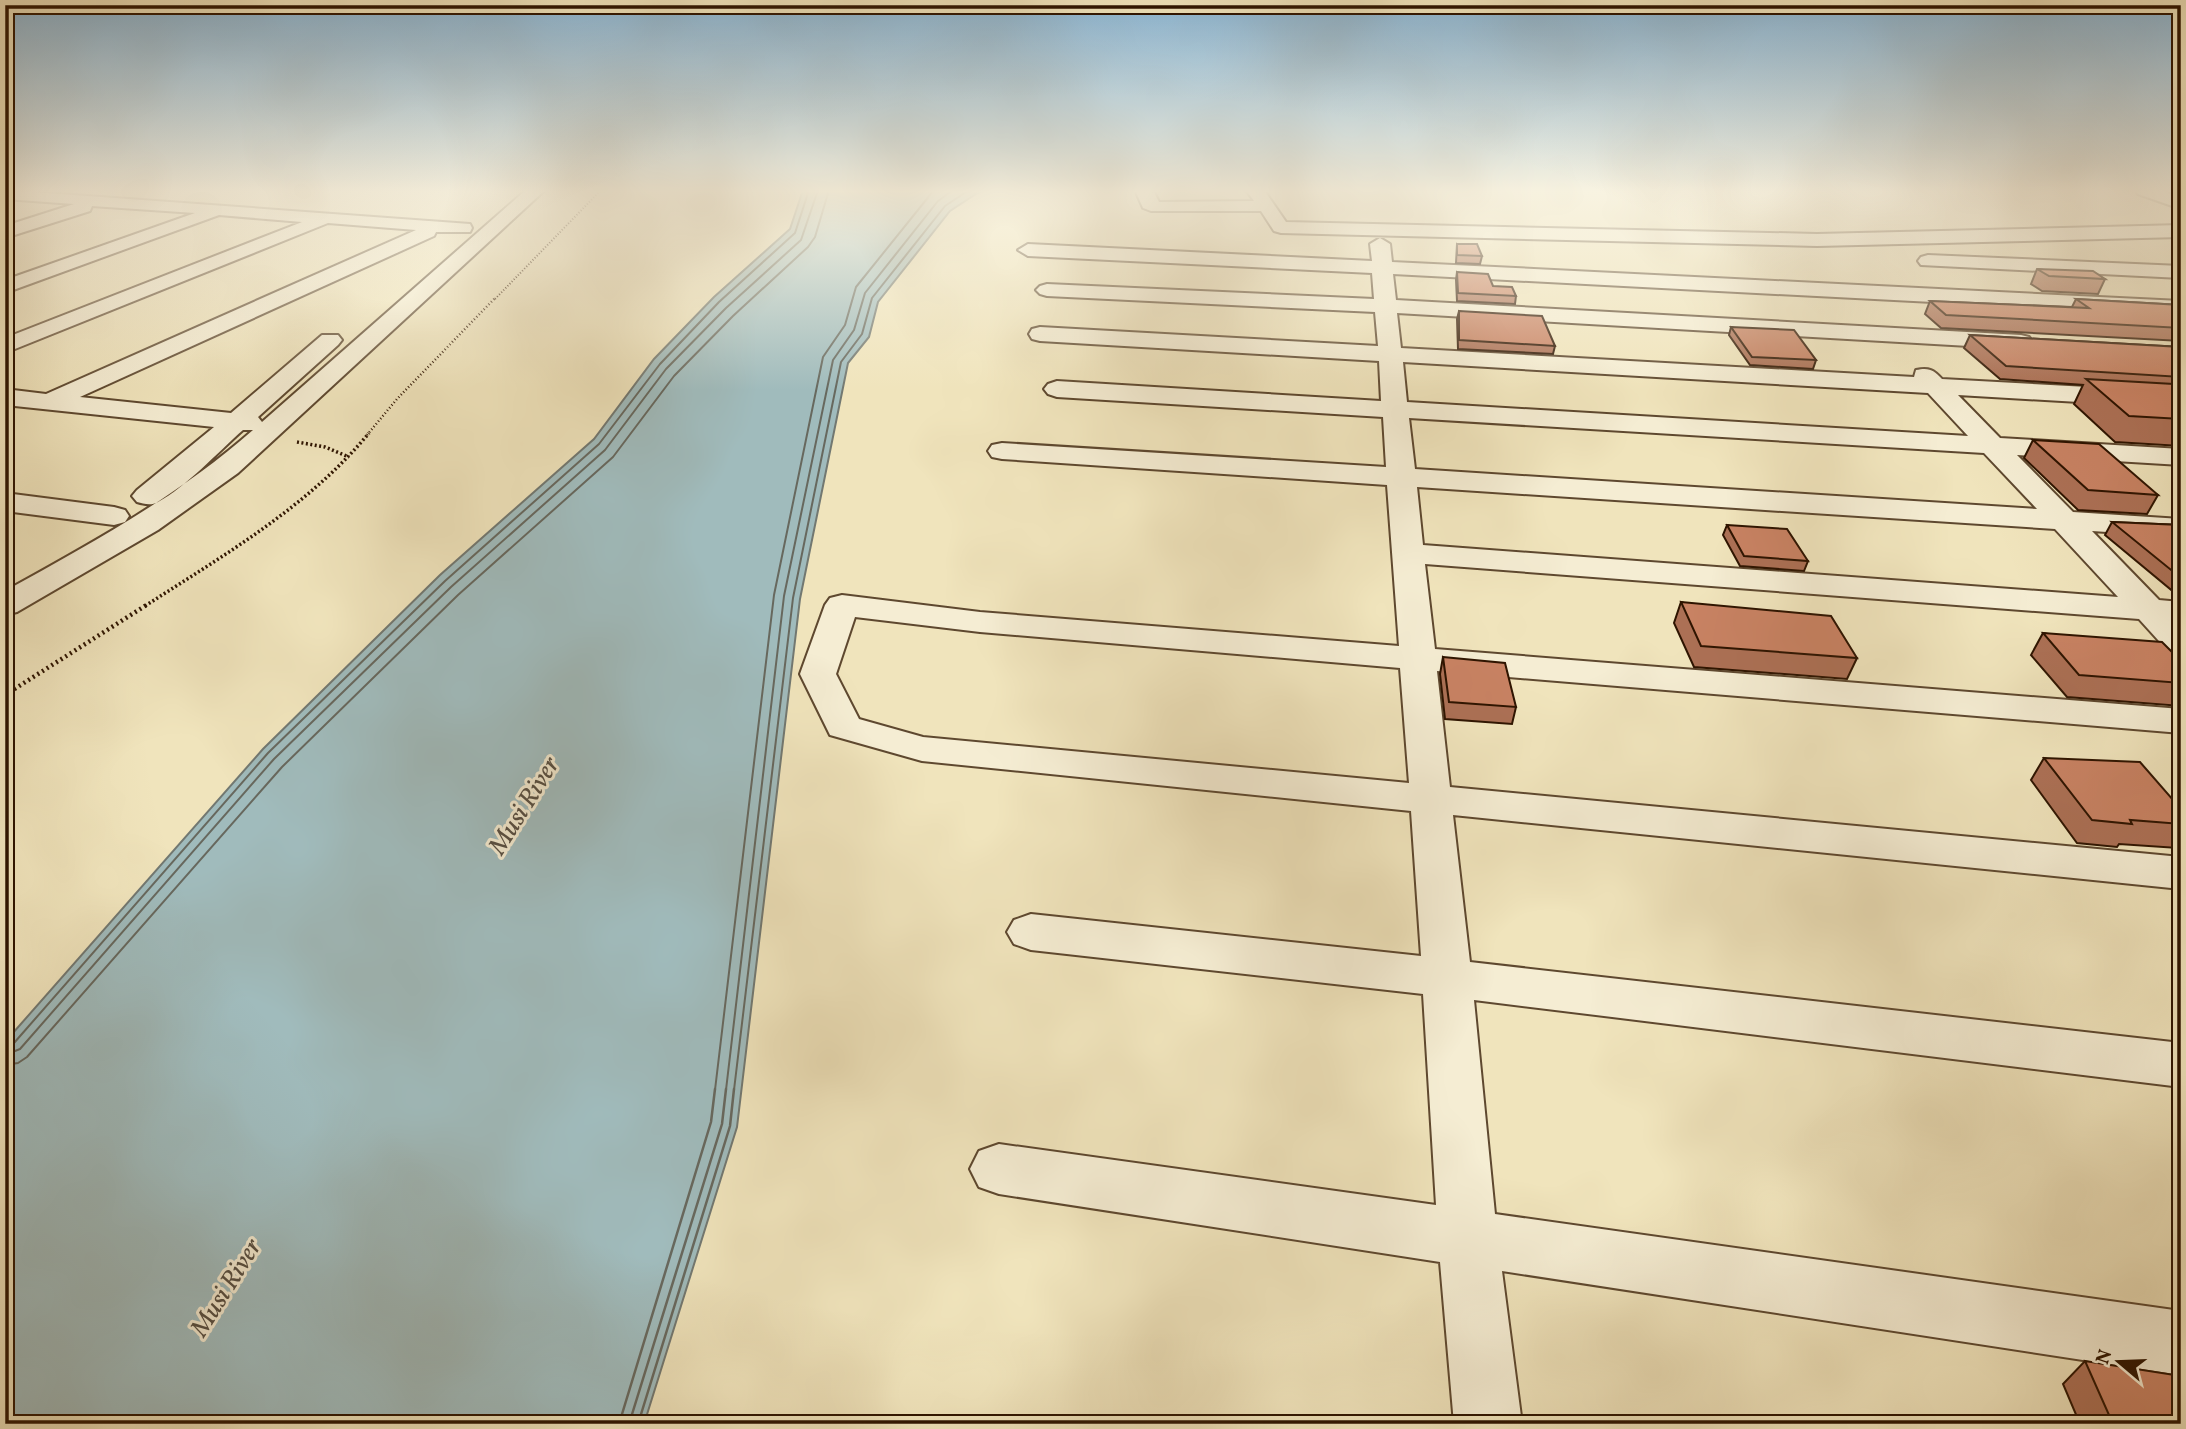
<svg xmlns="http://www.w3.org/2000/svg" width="2186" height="1429" viewBox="0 0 2186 1429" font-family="Vollkorn,serif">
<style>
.water{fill:#a0bbbc;stroke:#727871;stroke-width:2}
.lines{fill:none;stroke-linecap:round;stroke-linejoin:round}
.shore-far1{stroke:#67685e;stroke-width:2}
.shore{stroke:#67685e;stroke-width:2.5}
.minor-casing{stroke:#5e482f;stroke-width:4}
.path-far3{stroke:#2e1400;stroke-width:2;stroke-dasharray:1 2;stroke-linecap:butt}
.path-far2{stroke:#2e1400;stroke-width:2.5;stroke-dasharray:1 2.5;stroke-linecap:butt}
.path-far1{stroke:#2e1400;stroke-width:3.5;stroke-dasharray:2 2.5;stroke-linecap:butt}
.path{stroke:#2e1400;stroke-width:4.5;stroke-dasharray:2 3.5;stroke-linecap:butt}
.minor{fill:#f5edd3;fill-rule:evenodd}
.wall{fill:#ac7055;stroke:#2e1400;stroke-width:2}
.building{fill:#c88263;stroke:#2e1400;stroke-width:2}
.labels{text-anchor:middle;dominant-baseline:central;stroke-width:6;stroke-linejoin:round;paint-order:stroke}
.water-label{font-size:26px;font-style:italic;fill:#564e42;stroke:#f5edd3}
</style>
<rect width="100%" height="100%" fill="#f0e4bc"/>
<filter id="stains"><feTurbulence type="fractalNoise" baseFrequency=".00286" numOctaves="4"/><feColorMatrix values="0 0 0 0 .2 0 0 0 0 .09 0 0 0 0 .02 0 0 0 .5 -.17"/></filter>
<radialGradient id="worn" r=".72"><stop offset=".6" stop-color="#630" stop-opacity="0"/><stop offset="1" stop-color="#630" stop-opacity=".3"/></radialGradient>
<path class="water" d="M803 190H982L950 211 878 302 869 337 848 363 800 599 737 1127 644 1424H5V1042L263 749 440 575 594 439 654 359 714 297 790 229Z"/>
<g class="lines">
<path class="shore-far1" d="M5 1046 14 1043 268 753 445 581 599 444 660 364 719 302 795 233 809 190
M5 1055 20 1049 274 759 451 587 605 450 666 369 726 308 801 240 818 190
M5 1065 18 1063 27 1057 282 767 458 595 613 457 674 376 733 316 808 247 815 237 829 190
M715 1090 774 595 823 357 845 325 856 287 934 190
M726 1090 784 596 833 360 854 330 865 293 938 201 953 190
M734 1090 793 598 841 362 862 334 872 298 945 206 969 190"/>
<path class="shore" d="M619 1424 711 1122 715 1089
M629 1424 722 1124 726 1089
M638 1424 730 1126 734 1089"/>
<g class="minor-casing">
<path id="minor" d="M5 190 470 224 472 228 470 232H436L434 236 80 397 231 413 322 335H338L342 340 338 345 258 417 262 422 526 190H545L238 473 158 530 17 612 5 615V591C92 543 178 496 253 430H243C219 451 185 488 158 502 151 506 144 504 137 502L132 496 137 490 214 427 5 405V389L46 394 416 230 328 223 5 353V338L302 222 219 215 5 293V280L195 213 92 206 90 211 5 238V226L74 204 5 199Z
M1135 190H1153L1159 202 1254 201 1246 190H1264L1286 222 1817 234 2181 225V237L1817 246 1281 233 1274 231 1261 211H1151L1143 208Z
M2135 190H2160L2181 198V209L2138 194Z
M1380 238 1390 244 1392 262 2181 301V315L1393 274 1396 300 2021 335 2029 337 2033 342 2029 347 2021 349 1397 313 1401 348 1914 377 1916 370C1929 367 1934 370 1942 379L2181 392V408L1958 395 2000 438 2181 449V465L2017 455 2073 512 2181 519V537L2092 531 2159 600 2181 602V654L2168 651 2139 619 1425 564 1435 649 2181 709V733L1437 671 1450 787 2181 857V889L1453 815 1470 962 2181 1043V1087L1474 1000 1495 1214 2181 1311V1375L1502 1271 1522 1424H1454L1440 1262 999 1194 979 1187 970 1169 979 1151 999 1144 1436 1205 1423 994 1031 950 1014 944 1007 932 1014 920 1031 914 1421 956 1411 811 922 761 830 735 800 674 825 605 830 598 842 595 980 612 1399 646 1387 485 1002 459 992 457 988 451 992 445 1002 443 1386 467 1383 417 1057 397 1048 394 1044 389 1048 384 1057 381 1381 401 1379 361 1040 341 1032 339 1029 334 1032 329 1040 327 1378 346 1375 312 1047 296 1040 294 1036 290 1040 286 1047 284 1374 299 1372 273 1028 256 1018 250 1028 244 1372 261 1370 244ZM1403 362 1928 393 1968 436 1407 402ZM1409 418 1984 453 2037 509 1415 469ZM1417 487 2055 529 2118 597 1423 545ZM855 617 980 632 1400 668 1409 783 923 737 859 719 836 674Z
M1928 255 2181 266V278L1921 265 1918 261 1921 257Z
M5 493 114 507 125 510 129 516 125 522 114 525 5 511Z"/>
</g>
<path class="path-far3" d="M495 299 601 190"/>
<path class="path-far2" d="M367 435 397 399 496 297"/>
<path class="path-far1" d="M297 442 325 447 349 457
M145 606C224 555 309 506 369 433"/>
<path class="path" d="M5 695 148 604"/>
<use href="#minor" class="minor"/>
</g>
<path class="wall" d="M1457 244 1482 256 1480 264 1456 263Z
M2037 269 2105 279 2098 294 2042 291 2031 284Z
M1457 272 1516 296 1515 304 1457 301 1456 280Z
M2076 299 2181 305V341L1941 328 1925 314 1930 301 2072 307Z
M1459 311 1555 346 1553 354 1458 349 1457 319Z
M1731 327 1816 360 1813 369 1750 365 1729 335Z
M1970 335 2181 347V446L2115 442 2074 404 2083 385 2000 379 1964 348Z
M2033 440 2158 495 2147 514 2078 510 2024 458Z
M2112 522 2181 525V598L2105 535Z
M1727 525 1808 561 1804 571 1740 566 1723 535Z
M1681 602 1857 658 1847 679 1694 667 1674 623Z
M2043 633 2181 661V706L2067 697 2031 655Z
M1443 657 1516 707 1512 724 1445 719 1440 674Z
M2044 758 2181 809V844L2178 848 2119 844 2117 847 2077 843 2031 780Z
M2085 1361 2181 1424H2080L2063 1384Z"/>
<path class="building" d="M1457 244H1477L1482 256 1457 255Z
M2037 269 2093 271 2105 279 2049 276Z
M1457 272 1488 274 1493 286 1512 287 1516 296 1458 293Z
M2076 299 2181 305V328L1946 315 1930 301 2089 308Z
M1459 311 1542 316 1555 346 1459 340Z
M1731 327 1794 330 1816 360 1752 357Z
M1970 335 2181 347V377L2006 366Z
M2086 379 2174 384 2181 389V419L2129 416Z
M2033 440 2099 444 2158 495 2088 490Z
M2112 522 2181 525V578Z
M1727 525 1787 529 1808 561 1744 556Z
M1681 602 1831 616 1857 658 1701 646Z
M2043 633 2162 642 2181 661V683L2079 675Z
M1443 657 1505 663 1516 707 1449 702Z
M2044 758 2140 762 2181 809V824L2130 820 2132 824 2092 820Z
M2085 1361 2181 1376V1424H2113Z"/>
<linearGradient id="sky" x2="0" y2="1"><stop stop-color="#8bb7d6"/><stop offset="0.49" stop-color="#f8f3e1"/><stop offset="1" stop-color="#f8f3e1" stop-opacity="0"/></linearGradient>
<rect width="2186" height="390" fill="url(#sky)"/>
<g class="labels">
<g class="water-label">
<text transform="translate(525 806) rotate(-58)">Musi River</text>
<text transform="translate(227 1288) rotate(-58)">Musi River</text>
</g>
</g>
<rect width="2186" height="1429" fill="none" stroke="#f0e4bc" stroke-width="28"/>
<rect x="7" y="7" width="2172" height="1415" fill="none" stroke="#2e1400" stroke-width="3.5"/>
<rect x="14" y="14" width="2158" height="1401" fill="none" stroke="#2e1400" stroke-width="2"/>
<g transform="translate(2119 1362) rotate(289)" stroke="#f5edd3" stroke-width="5" paint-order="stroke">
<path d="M0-5L12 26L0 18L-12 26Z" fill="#2e1400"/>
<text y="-10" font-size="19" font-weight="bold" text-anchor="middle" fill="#2e1400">N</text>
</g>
<rect width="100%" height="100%" filter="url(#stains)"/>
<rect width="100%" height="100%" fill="url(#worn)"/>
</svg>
